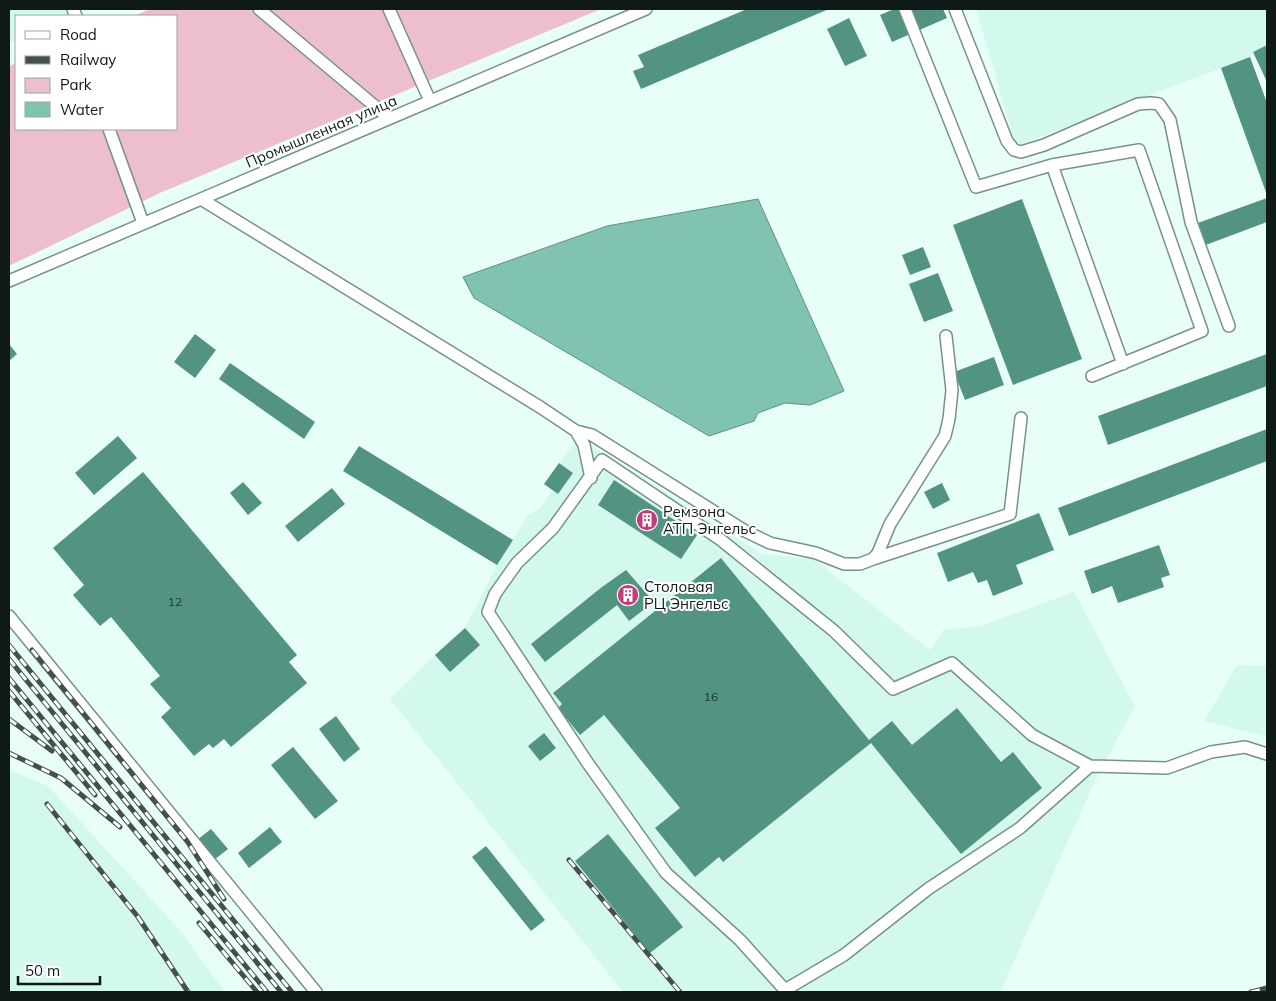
<svg xmlns="http://www.w3.org/2000/svg" width="1276" height="1001" viewBox="0 0 1276 1001" font-family="Mulish,sans-serif">
<style>
.built{fill:#d3f8ed}
.green{fill:#edbece}
.water{fill:#81c3b1;stroke:#5f9083}
.building{fill:#529382}
.lines{fill:none;stroke-linecap:round;stroke-linejoin:round}
.minor-casing{stroke:#78918a;stroke-width:14}
.minor{stroke:#fff;stroke-width:11}
.rail-casing{stroke:#43504d;stroke-width:5}
.rail{stroke:#fff;stroke-width:3;stroke-dasharray:9;stroke-linecap:butt}
.labels{text-anchor:middle;dominant-baseline:central;stroke-width:4;stroke-linejoin:round;paint-order:stroke}
.number-label{font-size:12px;fill:#203832}
.street-label{font-size:15px;fill:#0f1917;stroke:#fff}
.poi-label{font-size:15px;fill:#0f1917;stroke:#fff;text-anchor:start}
</style>
<rect width="100%" height="100%" fill="#e8fff8"/>
<path class="built" d="M9 9H87L70 16H16V40L9 43Z
M976 9H1267V45L1253 52 1250 57 1016 146Z
M573 445H590L762 554 814 559 930 650 943 630 980 626 1074 592 1135 706 1095 781 1000 992H623L390 699 435 655 465 628 497 565 528 515 540 508 553 490 559 493 573 473 559 463Z
M1237 665 1264 666 1267 665V737L1204 721Z
M9 770 48 786 179 929 225 992H9Z"/>
<path class="green" d="M151 9H601L162 192 9 266V66L16 63V129H176V16H133Z"/>
<path class="water" d="M758 199 844 391 810 405 785 403 758 413 754 421 709 436 474 298 463 277 607 226Z"/>
<path class="building" d="M747 9H829L641 89 633 71 644 67 638 55Z
M894 9H943L947 18 892 42 880 15Z
M849 18 867 56 845 66 827 29Z
M1267 45V82L1253 52Z
M1250 57 1267 103V195L1221 68Z
M1267 198V222L1203 246 1195 224Z
M1022 199 1082 359 1013 385 953 225Z
M923 247 931 267 910 275 902 255Z
M938 273 953 311 924 322 909 284Z
M195 334 216 350 195 378 174 362Z
M9 344 17 354 9 361Z
M1267 354V386L1108 445 1098 416Z
M994 357 1004 385 965 400 954 372Z
M230 363 315 422 304 439 219 379Z
M1267 429V461L1069 536 1058 508Z
M118 436 137 458 94 495 75 473Z
M359 446 513 540 497 565 343 471Z
M559 463 573 473 558 494 544 484Z
M143 472 297 655 289 662 307 683 231 747 224 739 213 748 209 744 194 756 161 717 171 708 150 684 160 676 111 617 100 626 73 595 84 585 53 548Z
M614 480 697 535 681 559 598 505Z
M243 482 262 503 248 515 230 493Z
M942 483 950 500 933 509 924 492Z
M332 488 345 504 298 542 285 526Z
M1039 513 1054 550 1016 565 1023 584 993 596 987 580 978 583 973 572 948 582 937 553Z
M1159 545 1170 575 1161 578 1164 587 1118 603 1112 586 1092 594 1084 571Z
M721 558 869 740 892 721 912 745 957 708 1001 762 1013 752 1042 788 961 854 871 743 723 862 719 857 695 877 655 828 680 808 604 715 580 735 558 708 562 704 553 693Z
M626 570 654 602 629 621 617 605 545 662 531 644 602 587Z
M465 628 480 645 450 672 435 655Z
M336 716 360 749 344 762 319 729Z
M544 733 556 748 540 761 528 746Z
M293 747 338 801 315 819 271 765Z
M270 827 282 842 249 868 238 853Z
M211 829 228 849 214 860 197 840Z
M608 834 683 927 650 953 575 861Z
M486 846 545 920 531 931 472 857Z"/>
<g class="lines">
<g class="minor-casing">
<path id="minor" d="M73 9 76 16
M259 9 389 118
M389 9 430 101
M905 9 976 187 1052 165 1139 150 1202 331 1092 376
M955 9 1007 141 1014 150 1021 152 1044 145 1138 104 1151 103 1159 104 1170 120 1191 222 1229 326
M109 129 143 223
M1052 165 1123 364
M201 199 540 407 576 431 584 445 591 478
M9 281 646 9
M576 431 592 435 745 531 770 543 816 553 844 564H860L873 559 878 553 890 524 945 436 949 419 952 390 946 336
M873 559 1010 514 1021 418
M9 616 316 992
M1090 766 1020 828 928 889 844 955 785 990 740 940 666 873 587 762 488 612 495 594 517 563 553 528 602 460 721 540 834 631 893 689 952 663 1032 735 1090 766 1167 768 1211 752 1245 747 1267 754"/>
</g>
<use href="#minor" class="minor"/>
<g class="rail-casing">
<path id="rail" d="M9 645 292 992
M32 650 187 841 224 899
M9 659 281 992
M9 678 267 992
M9 691 95 795
M9 719 52 751
M9 753 61 778 120 827
M47 804 138 917 188 992
M569 860 680 992
M199 923 257 992
M1251 992 1267 988"/>
</g>
<use href="#rail" class="rail"/>
</g>
<defs>
<g id="building-disc" transform="scale(1.125)"><circle r="9.5" fill="#c23b7a" stroke="#fff"/><path d="M-4-6H4V6H1V3H-1V6H-4ZM-2.5-4.3h1.7v1.8h-1.7ZM.8-4.3h1.7v1.8H.8ZM-2.5-1h1.7V.8h-1.7ZM.8-1h1.7V.8H.8Z" fill="#fff"/></g>
</defs>
<g fill-rule="evenodd">
<use href="#building-disc" x="647" y="520"/>
<use href="#building-disc" x="628" y="595"/>
</g>
<g class="labels">
<g class="number-label">
<text x="175" y="601">12</text>
<text x="711" y="696">16</text>
</g>
<g class="street-label">
<text transform="translate(321 131) rotate(-23)">Промышленная улица</text>
</g>
<g class="poi-label">
<text x="663" y="511">Ремзона<tspan x="663" dy="17">АТП Энгельс</tspan></text>
<text x="644" y="586">Столовая<tspan x="644" dy="17">РЦ Энгельс</tspan></text>
</g>
</g>
<rect width="1276" height="1001" fill="none" stroke="#0f1917" stroke-width="20"/>
<rect x="15" y="15" width="162" height="115" fill="#ffffff" stroke="#9fa3a2"/>
<rect x="25" y="31" width="25" height="8" fill="#ffffff" stroke="#9fa3a2"/>
<text x="60" y="40" font-size="15" fill="#0f1917">Road</text>
<rect x="25" y="56" width="25" height="8" fill="#43504d" stroke="#9fa3a2"/>
<text x="60" y="65" font-size="15" fill="#0f1917">Railway</text>
<rect x="25" y="78" width="25" height="15" fill="#edbece" stroke="#9fa3a2"/>
<text x="60" y="90" font-size="15" fill="#0f1917">Park</text>
<rect x="25" y="102" width="25" height="15" fill="#81c3b1" stroke="#9fa3a2"/>
<text x="60" y="115" font-size="15" fill="#0f1917">Water</text>
<path d="M18 976v8h82v-8" fill="none" stroke="#0f1917" stroke-width="2.5"/>
<text x="25" y="976" font-size="15" fill="#0f1917" stroke="#ffffff" stroke-width="4" paint-order="stroke">50 m</text>
</svg>
